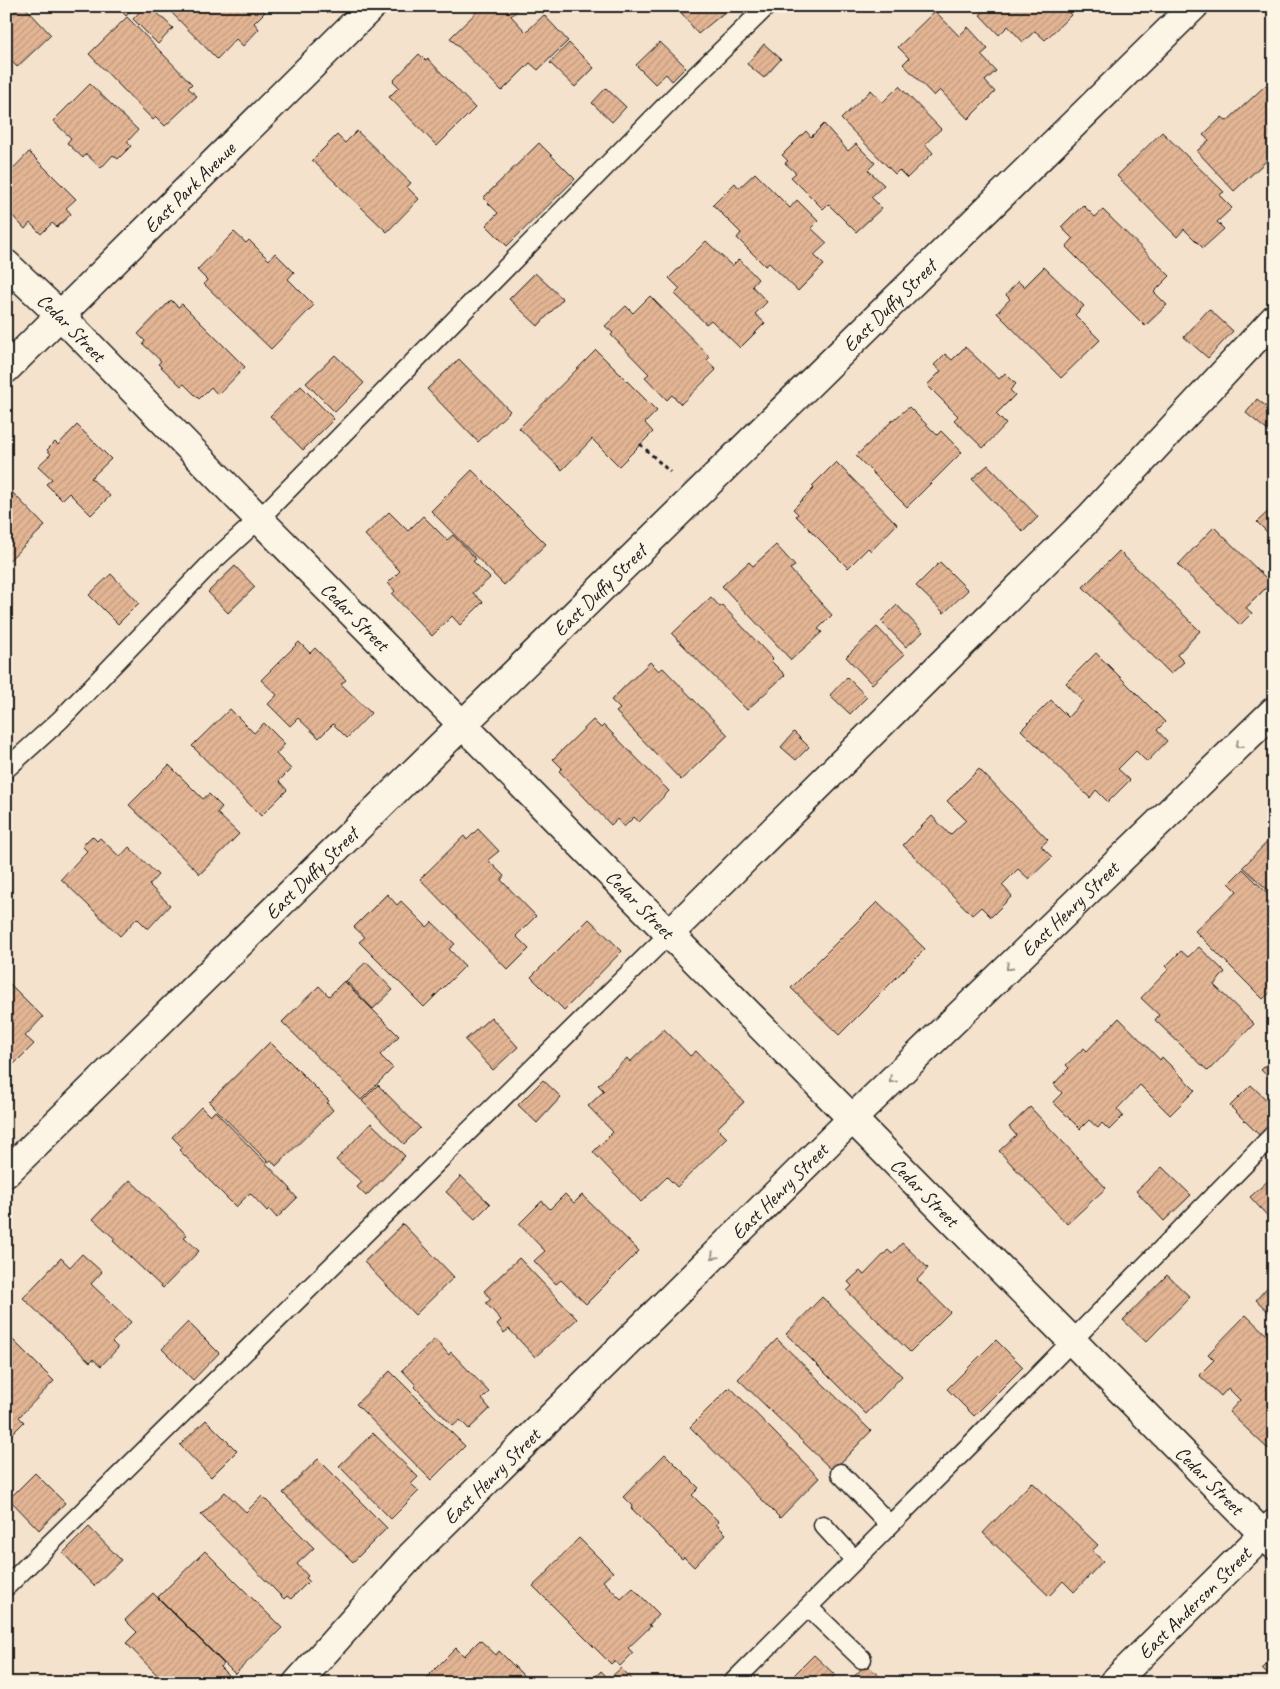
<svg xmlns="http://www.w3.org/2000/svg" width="1280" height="1689" viewBox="0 0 1280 1689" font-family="Caveat,sans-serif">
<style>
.building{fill:url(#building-hatch);stroke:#1c1c1c}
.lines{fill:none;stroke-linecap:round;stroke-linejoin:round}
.lane-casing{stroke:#1c1c1c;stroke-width:21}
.street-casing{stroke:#1c1c1c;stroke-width:31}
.secondary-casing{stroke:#1c1c1c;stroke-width:31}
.path{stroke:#1c1c1c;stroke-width:3;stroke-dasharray:4 4;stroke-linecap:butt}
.lane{stroke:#fcf5e5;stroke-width:18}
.street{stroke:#fcf5e5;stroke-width:28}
.secondary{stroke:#fcf5e5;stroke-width:28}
.oneway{stroke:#97938b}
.labels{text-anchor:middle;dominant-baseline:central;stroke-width:4.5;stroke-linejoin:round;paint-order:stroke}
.street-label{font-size:20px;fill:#1c1c1c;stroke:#fcf5e5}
</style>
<defs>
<pattern id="building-hatch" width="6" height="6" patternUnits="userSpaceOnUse" patternTransform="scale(1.25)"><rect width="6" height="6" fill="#e3b594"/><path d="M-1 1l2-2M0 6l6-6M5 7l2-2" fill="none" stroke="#c29b7f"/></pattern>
</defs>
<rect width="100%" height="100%" fill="#f4e2cd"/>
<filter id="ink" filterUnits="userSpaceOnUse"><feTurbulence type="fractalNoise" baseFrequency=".02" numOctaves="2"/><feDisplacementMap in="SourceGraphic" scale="10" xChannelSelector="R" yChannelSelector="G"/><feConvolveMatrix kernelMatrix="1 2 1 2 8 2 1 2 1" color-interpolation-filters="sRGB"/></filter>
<g filter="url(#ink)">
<path class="building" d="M21 6H24L51 35 17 67 6 55V20Z
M117 6H136L126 16Z
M145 6H150L173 28 158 44 133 19Z
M171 6H258L265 12 254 23 259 29 243 46 236 39 217 59 168 9Z
M483 6H515L518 10 511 16 526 32 544 15 568 41 538 70 530 63 502 91 450 38Z
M570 6H584L577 13Z
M676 6H731V7L698 34Z
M986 6H1062L1071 15 1045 40 1035 31 1023 42 1008 26 999 35 980 15 987 8Z
M935 11 959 36 968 27 988 49 981 55 996 71 985 81 995 92 968 119 940 90 934 96 903 64 909 58 898 47Z
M127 17 192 84 188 88 197 96 165 126 156 117 153 120 89 54Z
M660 42 686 67 672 81 666 74 655 84 636 65Z
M569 43 594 68 575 87 550 63Z
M764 44 781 59 764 78 747 64Z
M419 54 426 61 428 59 475 108 437 146 389 97 399 87 393 81Z
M90 84 138 130 127 142 131 146 118 159 113 155 101 168 86 154 83 158 67 143 71 138 53 121Z
M1266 85 1274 93V154L1234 191 1197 151 1209 140 1203 135 1222 117 1227 121Z
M899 86 941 129 925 144 933 153 907 178 899 170 895 174 841 119 871 90 883 102Z
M606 88 626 107 612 122 592 103Z
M824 124 848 151 856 144 875 163 868 170 884 185 871 197 882 208 856 232 828 204 823 209 791 177 796 173 785 163 788 161 782 155 806 131 811 137Z
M357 131 411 183 407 187 419 199 387 232 312 160 337 135 345 143Z
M1162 132 1224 192 1219 195 1232 208 1217 222 1224 229 1203 248 1184 229 1177 237 1117 176Z
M539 143 575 179 507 246 486 225 498 213 483 198Z
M29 152 76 199 66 208 71 214 57 227 52 223 41 234 30 223 25 229 7 210 12 205 6 199V176Z
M755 173 790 208 797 200 818 221 811 228 827 243 814 255 824 265 798 291 769 263 765 266 737 238 741 233 713 205 735 183 739 188Z
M1083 205 1095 217 1103 210 1170 276 1154 292 1167 305 1145 326 1066 247 1073 239 1061 227Z
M234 232 246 243 249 240 269 260 275 253 294 272 288 279 314 305 271 349 204 284 207 280 197 270Z
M706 241 732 266 739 259 758 279 752 286 767 302 755 314 765 323 740 348 711 320 706 324 675 294 680 289 669 278Z
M1044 267 1084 306 1075 315 1100 340 1061 378 997 313 1010 299 1006 295 1018 281 1024 287Z
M535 273 563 299 538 326 509 299Z
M650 296 710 357 707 360 716 370 681 404 672 395 667 400 645 377 649 374 611 335 613 333 605 326 626 306 633 313Z
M171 300 178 307 182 304 245 367 218 395 211 387 199 399 184 384 181 386 158 364 161 361 143 344 145 341 138 334Z
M1209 309 1233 331 1208 358 1184 337Z
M965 347 999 379 1005 373 1016 384 1010 390 1015 395 996 414 1006 424 983 448 954 420 958 416 927 385 941 371 934 365 945 354 952 360Z
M596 350 657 411 645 423 653 432 619 466 592 439 562 470 519 428Z
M335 355 364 383 335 412 306 383Z
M459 359 510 411 478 442 427 389Z
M301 386 334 419 303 450 270 416Z
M1257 399 1274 413V436L1246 413Z
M909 407 937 435 941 431 962 452 907 507 856 456 896 417V418Z
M77 425 111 459 91 478 110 496 91 515 69 493 62 500 46 484 52 479 38 466 51 454 47 450 55 442 58 445Z
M836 462 897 524 871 551 868 548 848 568 796 516 798 514 793 509 814 488 812 486Z
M988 465 1038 517 1023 532 972 479Z
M472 470 546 544 504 585 431 511Z
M12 492 45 526 6 563V498Z
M1274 506V539L1257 522Z
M389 512 408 531 423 516 447 540 453 535 476 559 473 561 490 578 473 593 483 602 460 625 452 616 432 636 392 594 395 591 388 583 400 571 365 535Z
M1214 527 1271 583 1246 608 1252 613 1240 625 1178 565Z
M776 545 795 566 790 569 832 615 818 629 822 632 791 660 722 586 749 562 753 566Z
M1119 551 1200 631 1177 655 1184 662 1171 674 1083 587Z
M940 562 968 590 944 613 916 586Z
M235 566 255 587 228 613 208 592Z
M111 574 139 603 118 624 89 595Z
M711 597 720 607 722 605 773 659 771 661 785 675 747 710 672 634Z
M897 605 923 632 906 647 881 621Z
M877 627 904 655 872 684 846 657Z
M299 642 310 653 315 648 346 680 341 684 371 713 347 738 333 724 319 738 298 718 290 726 268 704 277 695 261 680Z
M1096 653 1165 722 1157 730 1167 741 1147 762 1136 751 1118 769 1130 780 1108 802 1096 790 1090 798 1021 730 1051 700 1068 717 1083 701 1066 683Z
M650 662 659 671 663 668 728 735 681 780 616 712 620 709 611 700Z
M847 677 867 697 850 714 830 695Z
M230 709 254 733 264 723 285 744 276 754 291 769 279 781 287 790 261 816 192 746Z
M593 720 601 728 604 725 669 791 639 822 634 817 624 827 617 819 611 825 559 771 562 768 553 759Z
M794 732 809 747 796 760 781 747Z
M169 765 203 799 209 794 222 807 217 813 239 834 200 874 129 805Z
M979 769 1048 840 1041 846 1052 857 1029 879 1018 869 1002 885 1012 896 991 917 981 907 972 915 903 845 932 816 950 835 966 820 947 801Z
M478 829 499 851 488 860 504 876 501 880 536 916 516 936 529 949 508 970 420 879 464 836 467 840Z
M1274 835V896L1243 867Z
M92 836 97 841 100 838 120 857 129 847 158 875 149 885 170 905 148 929 137 918 120 936 61 879 87 851 82 846Z
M1243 869 1274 900V906L1267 913 1274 919V989L1263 999 1195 931 1237 891 1229 883Z
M387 894 397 905 401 901 427 927 432 922 455 944 449 949 465 966 424 1007 359 942 365 937 354 927Z
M877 902 925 949 839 1035 791 988Z
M589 919 622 951 564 1010 531 977Z
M1199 947 1225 972 1214 985 1254 1024 1208 1071 1155 1020 1159 1015 1141 998 1169 969 1166 966 1181 951 1188 957Z
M366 962 393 990 373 1009 346 981Z
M6 980 43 1017 25 1036 34 1044 13 1065 6 1058Z
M344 981 399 1036 380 1055 393 1068 361 1100 282 1022 319 986 329 996Z
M491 1017 518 1047 493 1070 465 1040Z
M1119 1018 1160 1060 1162 1057 1195 1090 1170 1115 1140 1085 1117 1109 1123 1116 1109 1130 1102 1123 1098 1128 1089 1120 1080 1129 1053 1102 1062 1093 1054 1084 1069 1068 1066 1065 1084 1048 1087 1051Z
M664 1029 690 1056 696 1051 744 1102 717 1128 727 1138 677 1187 667 1177 641 1202 593 1152 613 1132 588 1106 604 1091 598 1085 627 1058 630 1062Z
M270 1042 329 1101 327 1103 333 1110 276 1166 271 1160 268 1162 209 1102Z
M1274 1057V1082L1261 1070Z
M543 1080 561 1097 537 1123 518 1105Z
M378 1085 420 1128 404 1144 362 1101Z
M1251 1085 1274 1107V1122L1260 1136 1230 1106Z
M201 1107 210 1116 215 1111 291 1189 290 1190 297 1198 277 1218 269 1209 267 1211 250 1193 236 1207 179 1150 182 1147 172 1137Z
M1030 1107 1106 1188 1067 1224 999 1151 1016 1135 1009 1127Z
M371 1123 405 1156 366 1196 357 1187 362 1182 336 1160Z
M1162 1167 1191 1195 1164 1221 1136 1191Z
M461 1176 490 1204 475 1219 446 1192Z
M1270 1179 1274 1183V1223L1250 1197Z
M130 1180 187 1235 184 1237 199 1251 163 1288 113 1241 115 1239 93 1219Z
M565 1194 574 1203 582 1195 639 1251 586 1304 561 1280 556 1284 534 1261 545 1251 519 1224 542 1201 550 1209Z
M403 1224 454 1277 415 1315 364 1262Z
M902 1243 928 1268 917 1280 950 1312 910 1352 847 1291 852 1286 848 1282 860 1271 864 1275 888 1250 892 1254Z
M82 1254 102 1272 91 1284 131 1322 112 1342 118 1348 101 1366 93 1359 90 1362 23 1298 61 1258 70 1267Z
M519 1258 577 1319 535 1357 509 1329 504 1333 497 1324 501 1320 486 1303 491 1299 484 1291Z
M1274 1270V1317L1256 1300 1272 1282 1267 1278Z
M1167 1275 1190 1297 1146 1342 1123 1320Z
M822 1297 902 1376 866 1414 786 1334Z
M1246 1315 1274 1342V1442L1268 1449 1229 1412 1240 1400 1228 1388 1221 1396 1199 1375 1214 1360 1208 1354Z
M188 1322 219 1353 193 1380 162 1349Z
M6 1333 54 1381 19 1417 24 1422 8 1438 6 1436Z
M435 1339 449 1355 451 1352 489 1392 482 1399 490 1409 469 1429 460 1420 453 1426 415 1387 416 1385 402 1370Z
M777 1339 871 1431 833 1471 738 1379Z
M996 1340 1023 1367 974 1416 947 1389Z
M390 1371 465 1446 431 1480 356 1404Z
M730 1387 819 1478 780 1518 690 1427Z
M206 1420 237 1451 211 1477 180 1445Z
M373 1433 418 1477 411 1484 419 1491 391 1519 339 1466Z
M665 1454 699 1488 692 1495 719 1522 716 1524 726 1534 694 1567 684 1557 682 1559 631 1508 632 1506 623 1497Z
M318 1459 387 1528 353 1562 283 1493Z
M35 1473 65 1503 39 1530 9 1499Z
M1032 1482 1098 1545 1092 1551 1103 1561 1074 1592 1063 1581 1049 1596 983 1533Z
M225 1492 246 1512 262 1496 314 1548 297 1564 308 1576 306 1578 309 1581 291 1599 287 1596 284 1599 201 1515Z
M89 1527 121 1560 94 1586 63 1553Z
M579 1538 613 1572 603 1581 621 1599 633 1588 659 1614 649 1625 651 1626 628 1648 633 1653 620 1666 614 1661 611 1664 533 1586 549 1571 548 1570Z
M205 1551 282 1628 235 1674 158 1597Z
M153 1593 224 1664 220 1667 228 1675 221 1683H165L126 1643 137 1632 125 1620Z
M480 1640 496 1655 499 1651 526 1678 524 1681 525 1683 422 1682 456 1648 464 1656Z
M814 1655 835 1675 827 1683H802L794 1675Z
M1274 1657V1683H1269L1272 1679 1262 1669Z
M866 1664 886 1683H848Z
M621 1668 636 1683H589L601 1671 609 1679Z"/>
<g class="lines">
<g class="lane-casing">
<path id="lane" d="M6 769 60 720 212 562 259 519 676 95 767 6
M840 1473 890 1525
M823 1525 855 1560
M6 1587 669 934
M808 1607 862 1659
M732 1683 975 1440 1274 1134"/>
</g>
<g class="street-casing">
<g id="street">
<path id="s1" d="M6 264 60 315 259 519 1274 1545"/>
<path id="s2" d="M6 369 372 6"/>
<path d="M669 934 1090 517 1274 319"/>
<path id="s3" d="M6 1173 1194 6"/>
</g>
</g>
<g class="secondary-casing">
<g id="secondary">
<path id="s4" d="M297 1683 410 1557 437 1530 852 1119 1274 711"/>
<path id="s5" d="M1113 1683 1274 1524"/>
</g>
</g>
<path class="path" d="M640 444 670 472"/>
<use href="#lane" class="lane"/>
<use href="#street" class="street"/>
<use href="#secondary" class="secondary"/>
</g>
<defs><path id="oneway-chevron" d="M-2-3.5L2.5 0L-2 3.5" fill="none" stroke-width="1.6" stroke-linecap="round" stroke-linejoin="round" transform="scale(1.25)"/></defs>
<g class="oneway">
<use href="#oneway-chevron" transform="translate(1239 745) rotate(136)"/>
<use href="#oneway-chevron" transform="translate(1009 967) rotate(136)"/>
<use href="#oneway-chevron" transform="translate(892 1080) rotate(136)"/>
<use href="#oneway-chevron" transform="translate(714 1256) rotate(135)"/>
</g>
</g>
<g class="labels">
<g class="street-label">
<text stroke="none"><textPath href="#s2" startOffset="258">East Park Avenue</textPath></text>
<text stroke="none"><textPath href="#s3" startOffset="1238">East Duffy Street</textPath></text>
<text stroke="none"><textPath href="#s1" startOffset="91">Cedar Street</textPath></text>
<text stroke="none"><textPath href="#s3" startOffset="832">East Duffy Street</textPath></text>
<text stroke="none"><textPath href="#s1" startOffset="496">Cedar Street</textPath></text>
<text stroke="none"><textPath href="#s3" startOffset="428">East Duffy Street</textPath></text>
<text stroke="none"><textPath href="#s1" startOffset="901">Cedar Street</textPath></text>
<text stroke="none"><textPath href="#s4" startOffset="1094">East Henry Street</textPath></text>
<text stroke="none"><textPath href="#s4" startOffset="689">East Henry Street</textPath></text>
<text stroke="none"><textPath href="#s1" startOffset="1306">Cedar Street</textPath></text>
<text stroke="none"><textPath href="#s4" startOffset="284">East Henry Street</textPath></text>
<text stroke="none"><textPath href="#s1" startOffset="1711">Cedar Street</textPath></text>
<text stroke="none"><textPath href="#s5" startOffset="114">East Anderson Street</textPath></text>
</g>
</g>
<rect width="1280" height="1689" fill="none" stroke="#fcf5e5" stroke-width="25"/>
<rect x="12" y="12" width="1255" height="1664" fill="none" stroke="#1c1c1c" stroke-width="2" filter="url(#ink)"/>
</svg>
